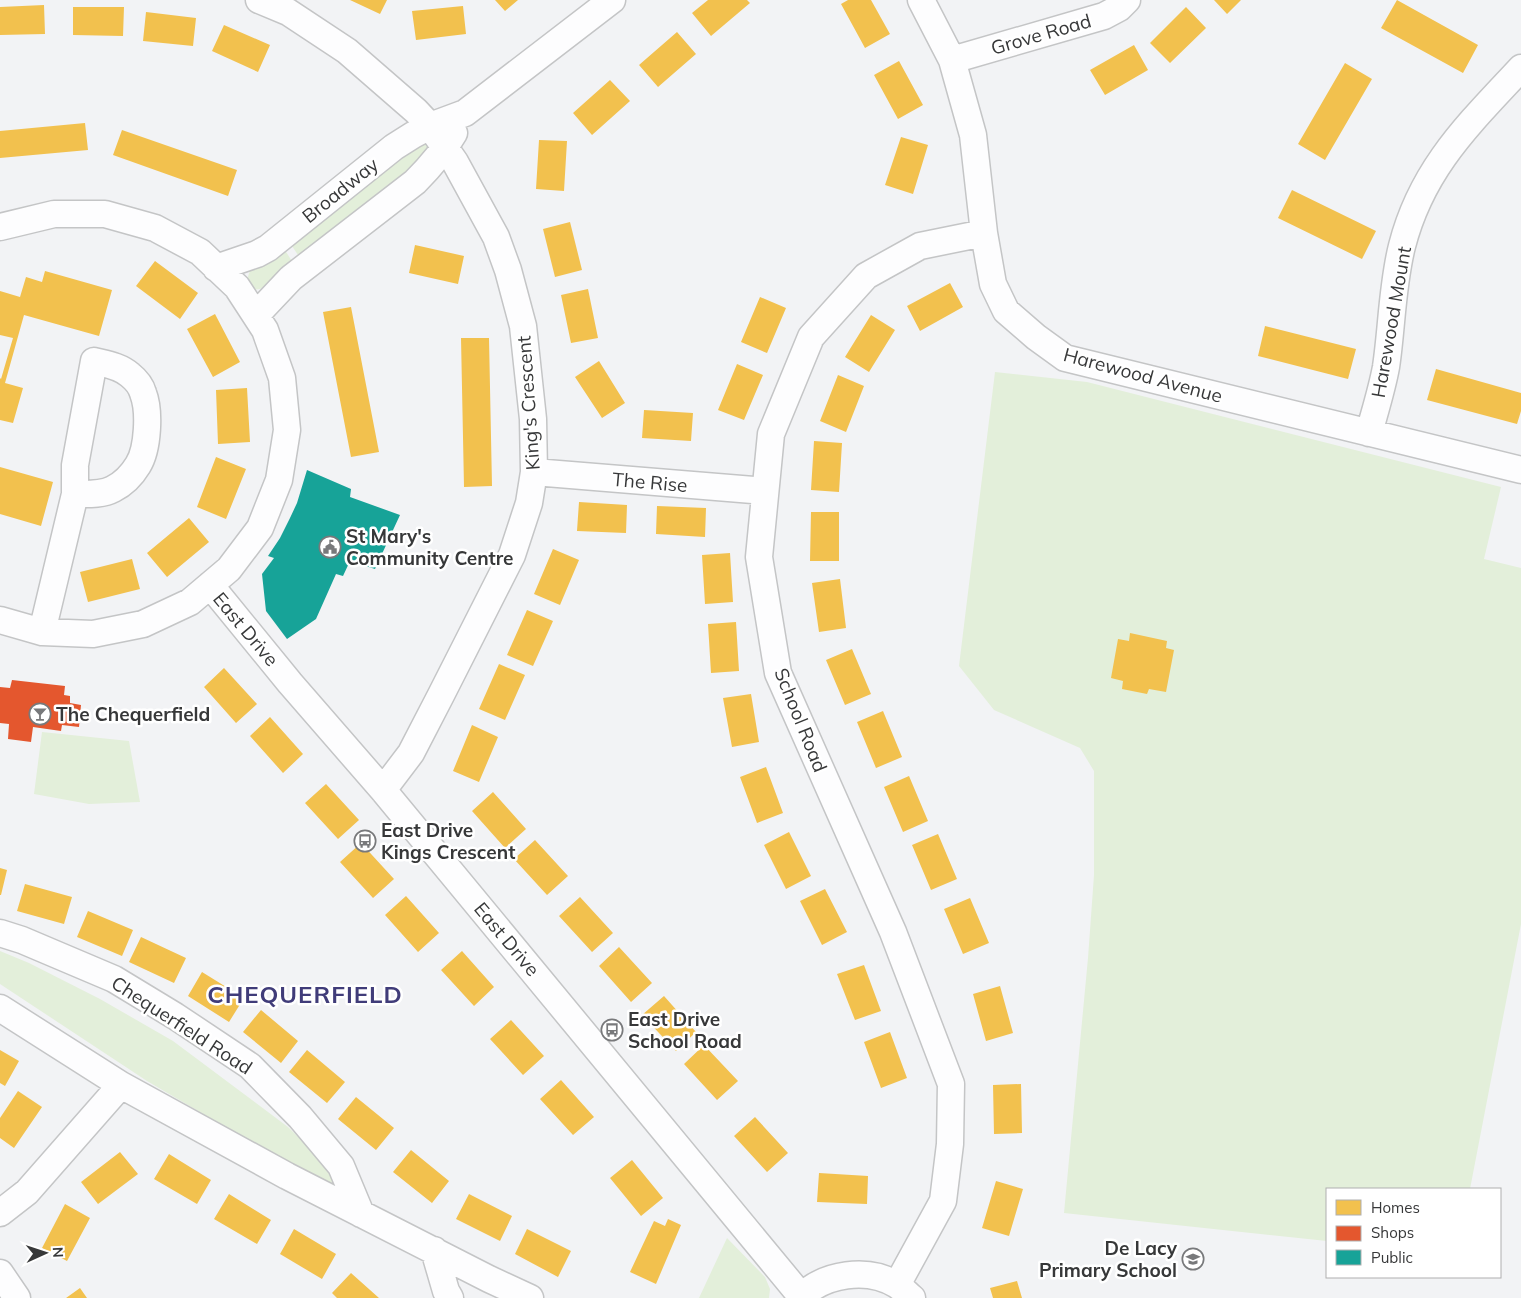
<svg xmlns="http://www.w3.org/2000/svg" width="1521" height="1298" viewBox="0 0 1521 1298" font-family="Mulish,sans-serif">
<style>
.green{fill:#e3efda}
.homes{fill:#f2c14e}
.shops{fill:#e4572e}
.public{fill:#17a398}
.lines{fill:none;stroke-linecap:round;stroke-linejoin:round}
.minor-casing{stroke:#c4c5c6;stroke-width:29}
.minor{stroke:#fdfdfe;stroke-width:26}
.labels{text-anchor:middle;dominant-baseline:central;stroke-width:5;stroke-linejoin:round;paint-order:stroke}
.street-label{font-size:19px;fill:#373839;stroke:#fff}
.poi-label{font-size:19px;font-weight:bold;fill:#373839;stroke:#fff;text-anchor:start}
.district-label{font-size:24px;font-weight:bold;letter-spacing:1px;fill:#403c79;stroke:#fff}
</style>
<rect width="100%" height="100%" fill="#f2f3f5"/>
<path class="green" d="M423 142 429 147 430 158 300 258 288 240 415 143Z
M283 247 295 266 260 289 251 290 247 280 250 270Z
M995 372 1087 382 1501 487 1484 559 1521 568V924L1470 1189H1327V1241L1064 1213 1088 958 1094 875V771L1080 748 994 710 959 666Z
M42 732 129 741 140 802 89 804 34 794Z
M0 951 29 963 100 999 173 1041 288 1127 332 1170 343 1196 147 1081 0 984Z
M727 1238 765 1277 770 1289 769 1298H699Z"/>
<path class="homes" d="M350 0H387L380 14Z
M495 0H518L505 11Z
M708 0H747L750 3 711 36 692 13Z
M848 0H871L890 34 865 48 841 4Z
M1214 0H1241L1227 14Z
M1397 0 1478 45 1463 73 1381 28Z
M44 5 45 34 0 35V7Z
M463 6 466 34 416 40 412 11Z
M73 7H124L123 36 73 35Z
M1186 7 1206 28 1170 63 1150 43Z
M146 12 196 18 193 46 143 41Z
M224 25 270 45 258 72 212 51Z
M677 32 696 54 658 87 639 65Z
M1134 45 1148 70 1105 95 1090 70Z
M899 61 923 105 898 119 874 75Z
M1345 63 1372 79 1325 160 1298 144Z
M610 80 630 101 592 135 573 113Z
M85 123 88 150 0 158V131Z
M122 130 237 170 228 196 113 155Z
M901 137 928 145 913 194 885 185Z
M539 140 567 141 564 191 536 189Z
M1292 190 1376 231 1362 259 1278 218Z
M570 222 582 270 555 277 543 229Z
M415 245 464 256 458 284 409 273Z
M155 261 198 293 180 319 136 286Z
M45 271 112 290 99 336 24 315 5 383 23 388 13 423 0 420V378L1 379 13 338 0 335V291L20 297 26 277 42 282Z
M950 283 963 307 920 331 907 306Z
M588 289 598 338 571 343 561 295Z
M760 297 786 308 767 353 741 342Z
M351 307 379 452 351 457 323 312Z
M215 314 240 362 213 377 187 329Z
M871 315 895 330 869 372 845 357Z
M1265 326 1356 349 1348 379 1258 356Z
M461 338H489L492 486 464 487Z
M599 361 625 403 602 418 575 377Z
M737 364 763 375 744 420 718 410Z
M1436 369 1521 393V411L1517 424 1427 400Z
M838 375 864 386 846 432 820 421Z
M247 388 250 442 218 444 216 390Z
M644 410 693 413 691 441 642 438Z
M814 441 842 443 839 492 811 490Z
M216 457 246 469 226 519 197 507Z
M0 467 53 482 41 526 0 514Z
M579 502 627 505 626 533 577 531Z
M657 506 706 508 705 537 656 534Z
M811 512H839V561H810Z
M189 518 209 542 167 577 147 553Z
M553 549 579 560 560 605 534 594Z
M730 553 733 602 705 604 702 555Z
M132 559 140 589 88 602 80 572Z
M840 579 846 628 819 632 812 583Z
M527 610 553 621 533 666 507 655Z
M736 622 739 671 711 673 708 624Z
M1130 633 1167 641 1166 648 1174 650 1166 692 1149 689 1147 694 1122 689 1123 681 1111 678 1118 639 1129 641Z
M852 649 871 694 845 705 826 660Z
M499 664 525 675 505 720 479 709Z
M224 668 257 704 236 723 204 687Z
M751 694 759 742 732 747 723 698Z
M883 711 902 757 876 768 857 722Z
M270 717 303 754 283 773 250 736Z
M472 725 498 737 479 782 453 771Z
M766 767 783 813 757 823 740 777Z
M909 776 928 821 903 832 884 787Z
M326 784 359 820 338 839 305 803Z
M493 792 526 829 505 848 472 811Z
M789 832 811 876 786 889 764 845Z
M938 834 957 879 931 890 912 845Z
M535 840 568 876 547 895 514 859Z
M361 843 394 879 373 898 340 862Z
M0 868 7 870 1 895H0Z
M25 884 72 897 64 924 17 911Z
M825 889 847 932 822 945 800 901Z
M406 896 439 933 418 952 385 915Z
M580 897 613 933 592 952 559 916Z
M970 898 989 943 963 954 944 909Z
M88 911 133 930 122 956 77 937Z
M141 937 186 958 174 983 129 962Z
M619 947 652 983 631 1002 599 966Z
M462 951 494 987 474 1006 441 970Z
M864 965 881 1011 855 1020 837 974Z
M202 972 244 998 229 1022 188 996Z
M1000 986 1013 1033 986 1041 973 994Z
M664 996 696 1032 676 1051 642 1015Z
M261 1010 298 1041 281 1063 243 1032Z
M511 1020 544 1056 523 1075 490 1039Z
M890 1032 907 1078 881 1088 864 1042Z
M704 1045 738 1081 717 1100 684 1064Z
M0 1050 19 1061 5 1086 0 1083Z
M307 1050 345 1082 327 1103 289 1072Z
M561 1080 594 1117 573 1135 540 1099Z
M1021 1084 1022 1133 994 1134 993 1085Z
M18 1091 42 1107 14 1148 0 1138V1118Z
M356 1097 394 1128 376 1150 338 1119Z
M755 1117 788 1153 767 1172 734 1136Z
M411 1150 449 1181 432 1203 393 1172Z
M120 1152 138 1174 98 1204 81 1182Z
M169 1154 211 1180 197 1204 154 1179Z
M632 1160 663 1198 641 1216 610 1178Z
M819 1173 868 1176 867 1204 817 1202Z
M996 1181 1023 1189 1009 1236 982 1228Z
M229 1194 271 1220 257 1244 214 1219Z
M469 1194 512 1216 500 1241 456 1219Z
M65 1204 90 1218 67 1261 42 1248Z
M668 1219 681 1225 656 1284 630 1272 654 1221 665 1226Z
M294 1229 336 1254 322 1279 280 1254Z
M527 1229 571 1251 558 1277 515 1254Z
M351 1273 379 1298H337L332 1293Z
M1017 1281 1022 1298H993L990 1288Z
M80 1288 87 1298H66Z"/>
<path class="shops" d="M12 680 65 686 64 695 70 696V703L81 705 79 727 62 725 61 731 33 727 31 742 8 739 9 724 0 723V687L10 688Z"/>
<path class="public" d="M307 470 351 489 350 497 400 515 375 569 350 561 343 576 336 574 316 619 287 639 266 611 262 574 274 558 268 556 280 538 290 518 297 503Z"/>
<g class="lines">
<g class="minor-casing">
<path id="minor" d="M259 0 288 12 347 51 416 111 430 126 455 162 496 237 508 270 523 326 533 419 534 472 529 503 512 555 441 695 411 753 383 790
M921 0 952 60 973 135 984 233 993 284 1006 311 1036 337 1065 358 1521 470
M952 60 1104 16 1119 8 1127 0
M0 227 54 214H105L155 228 200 252 237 287 265 330 282 378 287 430 279 480 260 528 229 569 190 602 143 624 93 634 42 632 0 620
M216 268 257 254 268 248 394 147 413 135 430 126 465 113 612 0
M256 315 291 278 415 182C430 167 443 152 454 133
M1369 433C1375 411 1382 389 1386 367 1392 327 1392 285 1402 246 1422 168 1469 124 1521 68
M534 472 765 491
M210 585 290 683 383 790 801 1296
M42 632 75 494V465L94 361C106 364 120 366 130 375 135 379 141 386 143 393 150 411 148 449 138 465 132 475 123 484 113 489 102 495 87 494 75 494
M0 933 22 940 114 979 175 1016 250 1066 300 1117 341 1166 361 1214
M0 1008 121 1085 287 1176 489 1279 530 1298
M0 1213 27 1192 121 1085
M434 1250 446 1291 450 1298
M0 1273 17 1298
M897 1285 943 1201 950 1144 951 1084 893 932 778 673 759 557 771 434 811 337 866 276 920 246 984 233
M800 1298C824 1273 868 1267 897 1285 903 1289 907 1294 912 1298"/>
</g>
<use href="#minor" class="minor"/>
</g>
<defs>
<g id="civic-ring" transform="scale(1.125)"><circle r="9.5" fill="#fff" stroke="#78797b" stroke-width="1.5"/><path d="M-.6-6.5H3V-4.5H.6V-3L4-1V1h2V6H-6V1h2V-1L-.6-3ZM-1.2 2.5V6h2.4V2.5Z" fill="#78797b"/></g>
<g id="bar-ring" transform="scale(1.125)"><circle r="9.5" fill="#fff" stroke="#78797b" stroke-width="1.5"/><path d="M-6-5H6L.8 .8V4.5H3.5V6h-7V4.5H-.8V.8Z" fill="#78797b"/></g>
<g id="bus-ring" transform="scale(1.125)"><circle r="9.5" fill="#fff" stroke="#78797b" stroke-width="1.5"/><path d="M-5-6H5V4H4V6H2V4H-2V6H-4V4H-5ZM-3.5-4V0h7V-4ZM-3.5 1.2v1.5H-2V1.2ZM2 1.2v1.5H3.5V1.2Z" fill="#78797b"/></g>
<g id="school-ring" transform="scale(1.125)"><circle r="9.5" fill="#fff" stroke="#78797b" stroke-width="1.5"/><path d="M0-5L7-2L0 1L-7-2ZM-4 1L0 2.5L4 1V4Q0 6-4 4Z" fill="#78797b"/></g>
</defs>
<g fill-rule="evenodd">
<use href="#civic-ring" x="330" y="547"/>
<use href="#bar-ring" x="40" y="714"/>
<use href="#bus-ring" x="365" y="841"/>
<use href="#bus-ring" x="612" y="1030"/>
<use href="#school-ring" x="1193" y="1259"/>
</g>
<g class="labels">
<g class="street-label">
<text transform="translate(1041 34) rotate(-16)">Grove Road</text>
<text transform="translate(340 190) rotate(-39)">Broadway</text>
<text transform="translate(1391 322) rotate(-80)">Harewood Mount</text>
<text transform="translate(1143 375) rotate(15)">Harewood Avenue</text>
<text transform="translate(528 403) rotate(-94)">King's Crescent</text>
<text transform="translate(650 482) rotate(5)">The Rise</text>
<text transform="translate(246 629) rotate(50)">East Drive</text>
<text transform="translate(801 720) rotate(68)">School Road</text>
<text transform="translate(507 939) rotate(50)">East Drive</text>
<text transform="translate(182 1025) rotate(33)">Chequerfield Road</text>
</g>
<g class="poi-label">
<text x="346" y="536">St Mary's<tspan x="346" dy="22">Community Centre</tspan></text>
<text x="56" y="714">The Chequerfield</text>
<text x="381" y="830">East Drive<tspan x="381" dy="22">Kings Crescent</tspan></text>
<text x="628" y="1019">East Drive<tspan x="628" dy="22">School Road</tspan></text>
<text x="1177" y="1248" text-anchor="end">De Lacy<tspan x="1177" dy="22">Primary School</tspan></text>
</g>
<g class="district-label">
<text x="305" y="994">CHEQUERFIELD</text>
</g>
</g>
<rect x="1326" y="1188" width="175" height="90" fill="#ffffff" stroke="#afafb0"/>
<rect x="1336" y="1200" width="25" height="15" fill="#f2c14e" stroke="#afafb0"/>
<text x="1371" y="1213" font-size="15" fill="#373839">Homes</text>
<rect x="1336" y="1226" width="25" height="15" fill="#e4572e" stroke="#afafb0"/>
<text x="1371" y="1238" font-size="15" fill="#373839">Shops</text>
<rect x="1336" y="1250" width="25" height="15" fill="#17a398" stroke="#afafb0"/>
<text x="1371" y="1263" font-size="15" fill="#373839">Public</text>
<g transform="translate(45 1253) rotate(87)" stroke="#ffffff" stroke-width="4" paint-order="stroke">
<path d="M0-4L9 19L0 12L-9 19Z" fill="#373839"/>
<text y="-8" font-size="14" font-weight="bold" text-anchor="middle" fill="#373839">N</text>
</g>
</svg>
